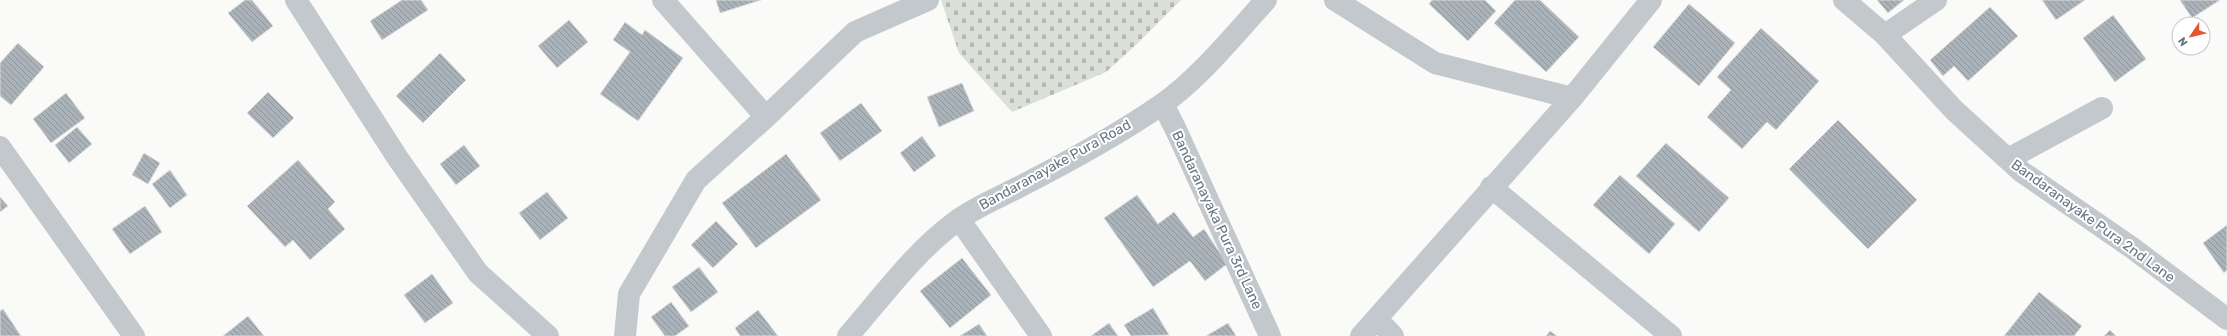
<svg xmlns="http://www.w3.org/2000/svg" width="2227" height="336" viewBox="0 0 2227 336" font-family="Rubik,sans-serif">
<style>
.cemetery{fill:url(#cemetery-stones)}
.building{fill:url(#building-back-hatch);stroke:#dcdcda}
.lines{fill:none;stroke-linecap:round;stroke-linejoin:round}
.street{stroke:#c3c8cc;stroke-width:22}
.labels{text-anchor:middle;dominant-baseline:central;stroke-width:4;stroke-linejoin:round;paint-order:stroke}
.street-label{font-size:14px;fill:#657683;stroke:#fff}
</style>
<defs>
<pattern id="cemetery-stones" width="16" height="16" patternUnits="userSpaceOnUse"><rect width="16" height="16" fill="#dadfd7"/><path d="M2 7V4a2 2 0 0 1 4 0v3zM10 15v-3a2 2 0 0 1 4 0v3z" fill="#b4b9b4"/></pattern>
<pattern id="building-back-hatch" width="6" height="6" patternUnits="userSpaceOnUse"><rect width="6" height="6" fill="#aab3b9"/><path d="M-1 5l2 2M0 0l6 6M5-1l2 2" fill="none" stroke="#8e969c"/></pattern>
</defs>
<rect width="100%" height="100%" fill="#fafaf8"/>
<path class="cemetery" d="M941 0H1181L1137 44 1106 72 1012 112 959 53Z"/>
<path class="building" d="M245 0H252L273 26 252 42 228 13Z
M402 0H421L428 10 382 40 370 21Z
M716 0H761L720 13Z
M1432 0H1485L1496 11 1468 41 1429 4Z
M1515 0H1540L1579 37 1546 72 1494 23Z
M1877 0H1904L1888 13Z
M2042 0H2085L2056 20Z
M2180 0H2220L2192 18Z
M1689 4 1735 43 1699 86 1653 47Z
M1990 7 2018 36 1968 81 1954 66 1943 76 1930 60Z
M2113 15 2146 59 2115 82 2083 38Z
M569 20 588 42 557 68 538 46Z
M625 22 642 35 645 30 683 58 638 121 600 94 630 52 613 40Z
M1761 28 1819 81 1776 130 1767 122 1742 149 1707 117 1731 90 1717 77Z
M18 43 44 67 11 105 0 96V63Z
M440 53 466 80 423 123 396 96Z
M962 83 974 111 939 127 927 97Z
M268 92 294 118 273 138 247 113Z
M66 93 85 118 51 143 33 119Z
M861 103 882 131 840 161 820 133Z
M1838 120 1917 200 1868 249 1789 169Z
M77 127 92 144 69 163 55 145Z
M922 136 936 156 914 172 900 153Z
M1666 143 1729 198 1699 232 1636 176Z
M464 145 480 166 456 185 440 164Z
M144 153 160 163 148 184 132 175Z
M786 154 821 200 756 248 722 203Z
M298 160 335 202 328 209 345 229 310 260 293 240 285 247 247 206Z
M170 170 187 195 170 208 152 184Z
M1620 175 1675 224 1649 254 1593 205Z
M547 192 568 218 540 240 519 213Z
M1137 195 1158 224 1174 212 1193 237 1204 229 1227 264 1205 281 1190 261 1153 287 1104 218Z
M0 197 8 206 0 212Z
M145 206 162 232 130 254 112 229Z
M716 221 738 244 713 268 691 245Z
M2227 225V270L2224 273 2203 243Z
M962 258 991 295 950 328 920 291Z
M699 267 718 292 691 312 672 287Z
M432 274 453 303 425 323 404 295Z
M2039 292 2082 326 2074 336H2004Z
M671 302 689 326 675 336H665L651 317Z
M1153 308 1169 335 1131 336 1124 325Z
M3 309 21 336H0V311Z
M758 310 778 336H740L735 328Z
M248 316 264 336H223Z
M1109 323 1118 336H1091Z
M1228 323 1236 336H1206Z
M979 324 987 336H960Z
M2110 330 2116 336H2104Z
M1550 331 1557 336H1546Z"/>
<g class="lines">
<path class="street" d="M296 0 397 157 478 273 548 336
M663 0 766 117
M1335 0 1435 63 1572 98
M1844 0 1885 35 1954 110 2022 172 2131 247 2227 319
M1885 35 1936 0
M1163 104 1177 132 1270 336
M0 147 134 336
M2008 159 2102 108
M1491 187 1671 336
M959 219 1041 336
M1377 319 1393 336
M625 336 629 294 696 180 766 117 855 32 928 0
M848 336C883 296 915 251 958 220 976 207 998 198 1017 188 1066 163 1116 136 1161 105 1198 80 1236 33 1266 0
M1361 336 1572 98 1651 0"/>
</g>
<g class="labels">
<g class="street-label">
<text transform="translate(1055 165) rotate(-29)">Bandaranayake Pura Road</text>
<text transform="translate(1217 220) rotate(65)">Bandaranayaka Pura 3rd Lane</text>
<text transform="translate(2093 221) rotate(36)">Bandaranayake Pura 2nd Lane</text>
</g>
</g>
<g transform="translate(2191 36) rotate(235)"><circle r="19" fill="#ffffff" stroke="#c1c8cd"/>
<path d="M0-3L7 15L0 10L-7 15Z" fill="#e4572e"/>
<text y="-6" font-size="11" font-weight="bold" text-anchor="middle" fill="#657683">N</text>
</g>
</svg>
